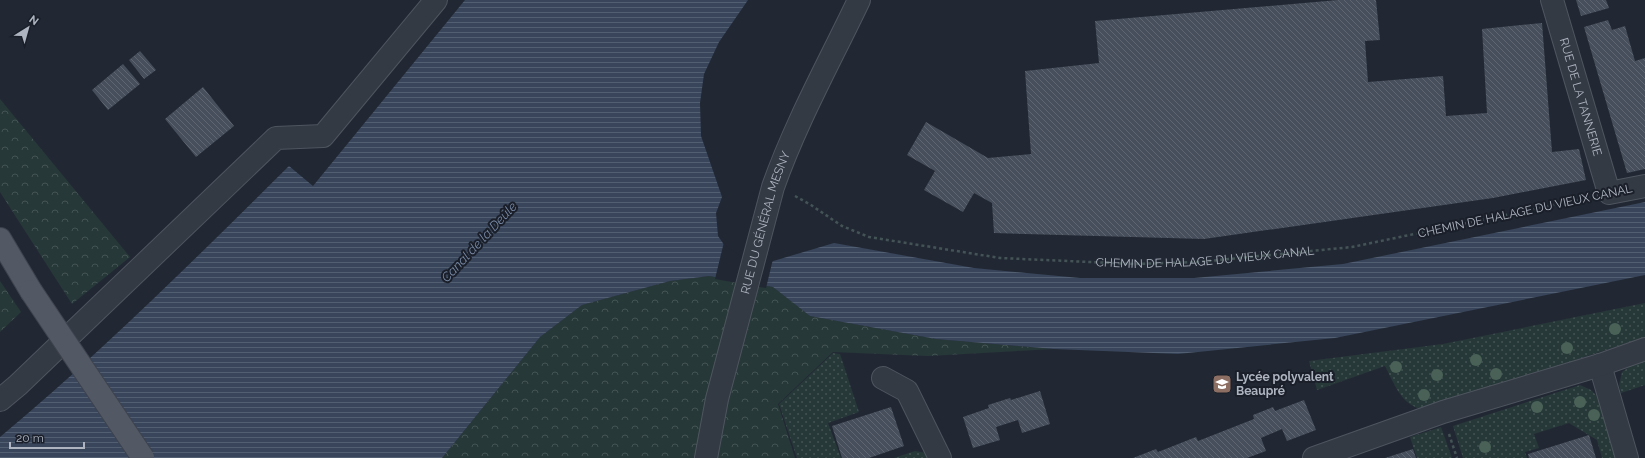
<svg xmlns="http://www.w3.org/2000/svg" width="1645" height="458" viewBox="0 0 1645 458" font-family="Raleway,sans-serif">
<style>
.grass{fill:url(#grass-dots)}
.forest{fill:url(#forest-crowns)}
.water{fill:url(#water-rules)}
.pier{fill:#212833}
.building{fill:url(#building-back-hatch)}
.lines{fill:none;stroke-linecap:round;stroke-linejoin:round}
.minor-casing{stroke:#4f555f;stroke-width:24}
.major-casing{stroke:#3e434e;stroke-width:24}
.path{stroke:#445356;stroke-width:2.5;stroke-dasharray:3 3;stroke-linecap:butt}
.minor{stroke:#343a44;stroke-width:22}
.major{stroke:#525964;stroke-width:22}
.major-bridge-casing{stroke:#3e434e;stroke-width:24;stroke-linecap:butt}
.major-bridge{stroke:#525964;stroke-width:22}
.tree{fill:#496156}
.labels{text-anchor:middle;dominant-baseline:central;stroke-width:4;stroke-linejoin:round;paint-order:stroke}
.street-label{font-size:12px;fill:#aeb5c1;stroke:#1a1f29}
.poi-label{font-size:12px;font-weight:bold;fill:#aeb5c1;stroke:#1a1f29;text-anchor:start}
.water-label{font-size:13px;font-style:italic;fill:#798aa7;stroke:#1a1f29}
</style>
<defs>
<pattern id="grass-dots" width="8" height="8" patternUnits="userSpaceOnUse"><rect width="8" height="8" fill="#273839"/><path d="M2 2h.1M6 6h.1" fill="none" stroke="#445354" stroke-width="1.8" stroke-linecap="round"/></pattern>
<pattern id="forest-crowns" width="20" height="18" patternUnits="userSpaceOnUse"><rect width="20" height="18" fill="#273839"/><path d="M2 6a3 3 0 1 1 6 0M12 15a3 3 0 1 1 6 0" fill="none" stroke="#445354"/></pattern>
<pattern id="water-rules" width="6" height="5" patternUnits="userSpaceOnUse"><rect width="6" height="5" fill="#38455b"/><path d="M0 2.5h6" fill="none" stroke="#525e71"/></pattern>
<pattern id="building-back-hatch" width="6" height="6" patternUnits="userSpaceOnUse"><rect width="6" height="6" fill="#474f5d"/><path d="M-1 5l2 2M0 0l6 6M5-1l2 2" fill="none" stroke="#5f6672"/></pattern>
</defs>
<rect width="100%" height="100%" fill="#212833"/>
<path class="grass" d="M1645 303V337L1424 410C1401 405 1395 385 1385 366L1317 390 1309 361 1443 344Z
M833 353 840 354 859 412 828 423 841 458H797L779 404Z
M1645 361V385L1621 393 1619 385 1622 372 1632 365Z
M1580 385 1591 390 1596 395 1612 442 1616 458H1602L1597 440 1569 423 1534 434 1539 448 1525 452 1527 458H1463L1453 426Z
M1441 427 1452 458H1417L1410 437Z
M915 451 926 453 931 458H894Z"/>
<path class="forest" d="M0 99 130 257 72 304 0 192Z
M709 276 773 287 810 316 936 339 1054 349 928 356 833 352 778 404 795 458H442L540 337 582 305 670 281Z
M0 281 21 312 0 332Z"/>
<path class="water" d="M465 0H748L719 42 704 74 700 103 701 136 722 197 716 213 718 236 727 249 747 261 770 262 834 243 974 268 1080 278H1194L1343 264 1645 202V275L1335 338 1178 354 1054 349 936 339 810 316 773 287 709 276 670 281 582 305 540 337 442 458H0V437C102 352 194 260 289 166L313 186Z"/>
<path class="pier" d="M724 242 728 248 747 259H773L766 288 715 279Z"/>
<path class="building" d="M1338 0H1376L1380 40 1365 41 1368 82 1443 76 1446 116 1487 113 1482 29 1542 23 1552 152 1579 149 1586 180 1493 198 1204 239 994 233 992 203 974 193 963 212 924 190 935 171 907 155 926 122 988 158 1031 154 1025 71 1099 63 1095 21Z
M1576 0H1606L1609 8 1581 16Z
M1608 20 1612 30 1625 26 1635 61 1645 58V169L1627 173 1584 27Z
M140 51 156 70 144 79 129 60Z
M123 64 140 84 108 110 92 90Z
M203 87 234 126 196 157 165 119Z
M1040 391 1050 424 1022 433 1018 420 996 427 1000 440 973 448 963 417 989 408 988 405 1010 398 1011 400Z
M1304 400 1316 430 1287 441 1282 429 1261 438 1266 451 1247 458H1133L1156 449 1158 452 1196 437 1198 441 1254 419 1253 415 1273 407 1275 411Z
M891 407 904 446 869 458H842L832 426Z
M1589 435 1596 458H1529L1528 454Z
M1413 449 1416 458H1385Z"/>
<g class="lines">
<g class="minor-casing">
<g id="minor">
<path id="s2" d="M1552 0 1609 193 1645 186"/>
<path d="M1600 365 1627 458"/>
<path d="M883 378 907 391 940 458"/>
<path d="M0 400 18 385 276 138 323 136 436 0"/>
<path id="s3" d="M706 458 717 399 773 187C796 122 830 61 859 0"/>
<path d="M1314 458 1443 412 1600 365 1645 349"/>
</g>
</g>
<g class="major-casing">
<path id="major" d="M0 239 31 291"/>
</g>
<g class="path">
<path id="s1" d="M795 196 811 205 842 226 869 237 1000 258 1135 264 1198 262 1352 247 1587 198"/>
<path d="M1449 434 1457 458"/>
</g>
<use href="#minor" class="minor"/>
<use href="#major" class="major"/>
<g class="major-bridge-casing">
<path id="major-bridge" d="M31 291 143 458"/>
</g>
<use href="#major-bridge" class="major-bridge"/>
</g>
<g class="tree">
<circle cx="1615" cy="329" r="6"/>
<circle cx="1567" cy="348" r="6"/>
<circle cx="1476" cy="360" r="6"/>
<circle cx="1396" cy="367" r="6"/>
<circle cx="1496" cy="374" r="6"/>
<circle cx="1437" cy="375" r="6"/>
<circle cx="1424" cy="395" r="6"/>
<circle cx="1580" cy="402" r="6"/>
<circle cx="1537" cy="407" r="6"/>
<circle cx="1594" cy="415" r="6"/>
<circle cx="1485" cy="447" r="6"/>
</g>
<defs>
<g id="school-square" transform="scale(1)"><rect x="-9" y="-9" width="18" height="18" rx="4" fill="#8d6e63" stroke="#1a1f29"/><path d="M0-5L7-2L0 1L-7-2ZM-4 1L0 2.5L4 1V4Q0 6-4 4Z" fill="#fff"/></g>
</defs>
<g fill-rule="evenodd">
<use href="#school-square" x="1222" y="384"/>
</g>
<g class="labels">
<g class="street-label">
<text stroke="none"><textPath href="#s2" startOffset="101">RUE DE LA TANNERIE</textPath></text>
<text transform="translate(1525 211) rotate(-12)">CHEMIN DE HALAGE DU VIEUX CANAL</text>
<text stroke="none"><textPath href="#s3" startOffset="243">RUE DU GÉNÉRAL MESNY</textPath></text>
<text stroke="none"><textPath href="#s1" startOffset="423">CHEMIN DE HALAGE DU VIEUX CANAL</textPath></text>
</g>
<g class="poi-label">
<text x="1236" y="377">Lycée polyvalent<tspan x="1236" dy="14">Beaupré</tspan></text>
</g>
<g class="water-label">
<text transform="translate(479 242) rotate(-47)">Canal de la Deûle</text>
</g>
</g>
<g transform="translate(28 28) rotate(37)" stroke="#1a1f29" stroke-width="3" paint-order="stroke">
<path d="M0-3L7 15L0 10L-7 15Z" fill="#aeb5c1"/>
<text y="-6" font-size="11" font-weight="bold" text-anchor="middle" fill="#aeb5c1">N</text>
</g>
<path d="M10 442v6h74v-6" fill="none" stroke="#aeb5c1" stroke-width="2"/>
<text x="16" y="442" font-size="12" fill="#aeb5c1" stroke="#1a1f29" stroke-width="3" paint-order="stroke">20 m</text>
</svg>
